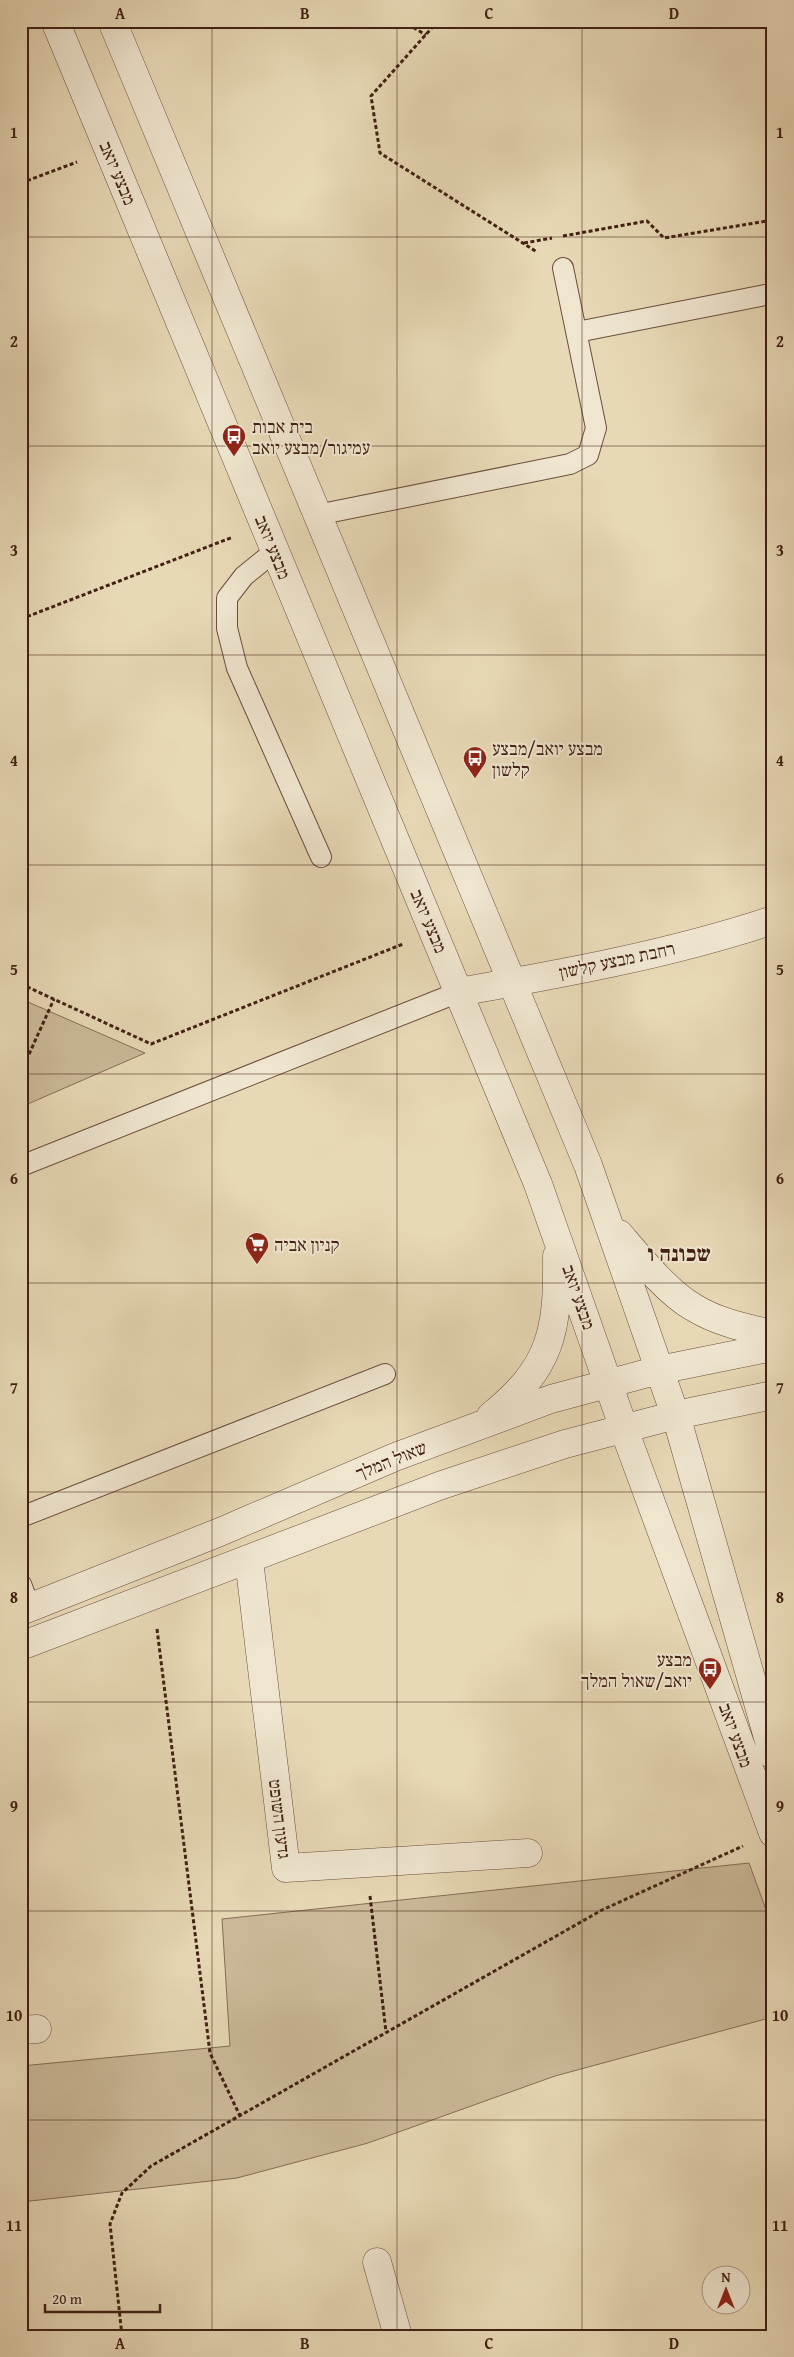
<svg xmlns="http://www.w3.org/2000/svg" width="794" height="2357" viewBox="0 0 794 2357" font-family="'Gentium Book Plus','Frank Ruhl Libre',serif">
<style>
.green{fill:#ccba9a;stroke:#866d56}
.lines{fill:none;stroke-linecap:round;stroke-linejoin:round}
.service-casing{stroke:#6b4e3c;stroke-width:22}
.minor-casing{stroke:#6b4e3c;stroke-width:29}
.tertiary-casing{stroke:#6b4e3c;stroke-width:29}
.path{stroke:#412013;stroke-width:3;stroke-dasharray:4 2.5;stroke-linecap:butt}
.service{stroke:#f0e6d0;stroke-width:20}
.minor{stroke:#f0e6d0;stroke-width:28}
.tertiary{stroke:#f0e6d0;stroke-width:28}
.grid{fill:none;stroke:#412013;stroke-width:1;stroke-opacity:0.55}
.labels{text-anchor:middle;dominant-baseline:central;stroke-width:4;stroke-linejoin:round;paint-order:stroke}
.street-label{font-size:18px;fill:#412013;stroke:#f0e6d0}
.poi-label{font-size:18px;fill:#412013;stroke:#f0e6d0;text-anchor:start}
.district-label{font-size:22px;font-weight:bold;fill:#412013;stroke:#f0e6d0}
.neatline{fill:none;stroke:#412013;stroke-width:2}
.grid-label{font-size:16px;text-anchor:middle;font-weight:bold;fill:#412013}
</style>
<rect width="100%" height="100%" fill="#e8d9b6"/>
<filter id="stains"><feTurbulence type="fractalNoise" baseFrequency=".004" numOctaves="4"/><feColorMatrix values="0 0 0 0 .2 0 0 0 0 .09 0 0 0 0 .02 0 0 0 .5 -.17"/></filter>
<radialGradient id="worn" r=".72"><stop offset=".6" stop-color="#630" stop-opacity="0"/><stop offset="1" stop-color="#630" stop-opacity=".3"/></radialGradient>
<path class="green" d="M21 999 145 1053 21 1107Z
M749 1863 773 1929V2017L555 2076 368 2143 237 2178 21 2202V2066L230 2046 222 1919Z"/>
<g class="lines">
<g class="service-casing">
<path id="service" d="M577 332 765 295
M317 515 570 464 588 455 596 428 563 268
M275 551 244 576 227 598V628L237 668 321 857
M21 1166 459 992
M21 1517 385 1374
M21 1584 30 1608"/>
</g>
<g class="minor-casing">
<path id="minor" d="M459 992C565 973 671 954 773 920
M249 1560 286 1868 528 1853
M21 2030 37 2029
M377 2262 398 2336"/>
</g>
<g class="tertiary-casing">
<path id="tertiary" d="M55 21 538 1184 629 1443 773 1833
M112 21 588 1165 679 1426 773 1755
M619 1234C638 1256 668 1293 693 1307 717 1322 745 1328 773 1334
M491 1416C552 1367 558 1330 557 1256
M21 1611 220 1532 395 1457 551 1399 659 1370 773 1347
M21 1646 439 1486 565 1444 676 1415 773 1395"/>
</g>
<path class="path" d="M402 21 426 35
M438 21 371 96 380 153 537 252
M21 183 77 162
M563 236 647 221 664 238 773 220
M524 243 552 238
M21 454 27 471 21 473
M21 601 27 616
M21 619 233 537
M21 984 151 1044 403 944
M21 1072 54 999
M157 1629 210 2053 240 2116
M370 1896 386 2032
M122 2336 110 2224 122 2193 151 2166 602 1910 743 1846"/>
<use href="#service" class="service"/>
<use href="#minor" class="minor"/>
<use href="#tertiary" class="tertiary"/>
</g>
<path class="grid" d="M212 21V2336M397 21V2336M582 21V2336M21 237H773M21 446H773M21 655H773M21 865H773M21 1074H773M21 1283H773M21 1492H773M21 1702H773M21 1911H773M21 2120H773"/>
<defs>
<g id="bus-pin" transform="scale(1.25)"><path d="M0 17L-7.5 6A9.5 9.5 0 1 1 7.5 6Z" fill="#8f2418" stroke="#f0e6d0"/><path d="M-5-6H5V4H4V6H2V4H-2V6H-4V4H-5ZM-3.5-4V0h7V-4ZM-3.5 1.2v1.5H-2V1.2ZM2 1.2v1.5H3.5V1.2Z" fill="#fff"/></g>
<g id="supermarket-pin" transform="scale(1.25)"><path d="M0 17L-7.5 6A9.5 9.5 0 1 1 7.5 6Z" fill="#8f2418" stroke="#f0e6d0"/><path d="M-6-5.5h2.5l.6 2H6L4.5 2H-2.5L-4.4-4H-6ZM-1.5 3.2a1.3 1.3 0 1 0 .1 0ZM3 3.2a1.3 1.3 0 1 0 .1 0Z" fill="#fff"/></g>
</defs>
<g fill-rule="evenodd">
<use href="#bus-pin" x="234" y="436"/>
<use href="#bus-pin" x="475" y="758"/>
<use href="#supermarket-pin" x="257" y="1244"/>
<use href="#bus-pin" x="710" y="1669"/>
</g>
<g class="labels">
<g class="street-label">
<text transform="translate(118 173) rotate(67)">מבצע יואב</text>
<text transform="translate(273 547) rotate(68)">מבצע יואב</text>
<text transform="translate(429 921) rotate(67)">מבצע יואב</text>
<text transform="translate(617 960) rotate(-12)">רחבת מבצע קלשון</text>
<text transform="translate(579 1297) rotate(71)">מבצע יואב</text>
<text transform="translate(391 1460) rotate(-22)">שאול המלך</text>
<text transform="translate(736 1735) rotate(70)">מבצע יואב</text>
<text transform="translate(280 1819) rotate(83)">גדעון השופט</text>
</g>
<g class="poi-label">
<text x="252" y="426">בית אבות<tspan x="252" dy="21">עמיגור/מבצע יואב</tspan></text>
<text x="492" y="748">מבצע יואב/מבצע<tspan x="492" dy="21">קלשון</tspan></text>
<text x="274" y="1244">קניון אביה</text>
<text x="692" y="1659" text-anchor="end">מבצע<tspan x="692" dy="21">יואב/שאול המלך</tspan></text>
</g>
<g class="district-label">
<text x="679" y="1253">שכונה ו</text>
</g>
</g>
<rect width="794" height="2357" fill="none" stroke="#e8d9b6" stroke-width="55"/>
<g transform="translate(726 2290)"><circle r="24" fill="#f0e6d0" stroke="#aa9784"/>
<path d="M0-4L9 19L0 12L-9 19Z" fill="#8f2418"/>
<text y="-8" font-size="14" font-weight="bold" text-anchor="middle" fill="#412013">N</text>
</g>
<path d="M45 2304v8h115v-8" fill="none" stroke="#412013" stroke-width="2.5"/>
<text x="52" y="2304" font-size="15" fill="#412013" stroke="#f0e6d0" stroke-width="4" paint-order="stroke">20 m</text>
<rect x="28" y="28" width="738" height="2302" class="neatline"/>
<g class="grid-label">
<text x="120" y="19">A</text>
<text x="305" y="19">B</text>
<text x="489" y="19">C</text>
<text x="674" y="19">D</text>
<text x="14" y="138">1</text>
<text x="780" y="138">1</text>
<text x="14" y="347">2</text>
<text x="780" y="347">2</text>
<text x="14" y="556">3</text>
<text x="780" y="556">3</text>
<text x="14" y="766">4</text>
<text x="780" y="766">4</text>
<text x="14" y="975">5</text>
<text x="780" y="975">5</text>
<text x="14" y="1184">6</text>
<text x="780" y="1184">6</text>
<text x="14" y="1393">7</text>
<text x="780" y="1393">7</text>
<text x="14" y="1603">8</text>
<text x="780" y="1603">8</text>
<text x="14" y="1812">9</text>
<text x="780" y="1812">9</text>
<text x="14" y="2021">10</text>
<text x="780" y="2021">10</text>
<text x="14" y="2231">11</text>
<text x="780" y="2231">11</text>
<text x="120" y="2349">A</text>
<text x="305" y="2349">B</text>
<text x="489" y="2349">C</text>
<text x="674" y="2349">D</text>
</g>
<rect width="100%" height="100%" filter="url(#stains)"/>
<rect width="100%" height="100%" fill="url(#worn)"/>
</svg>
